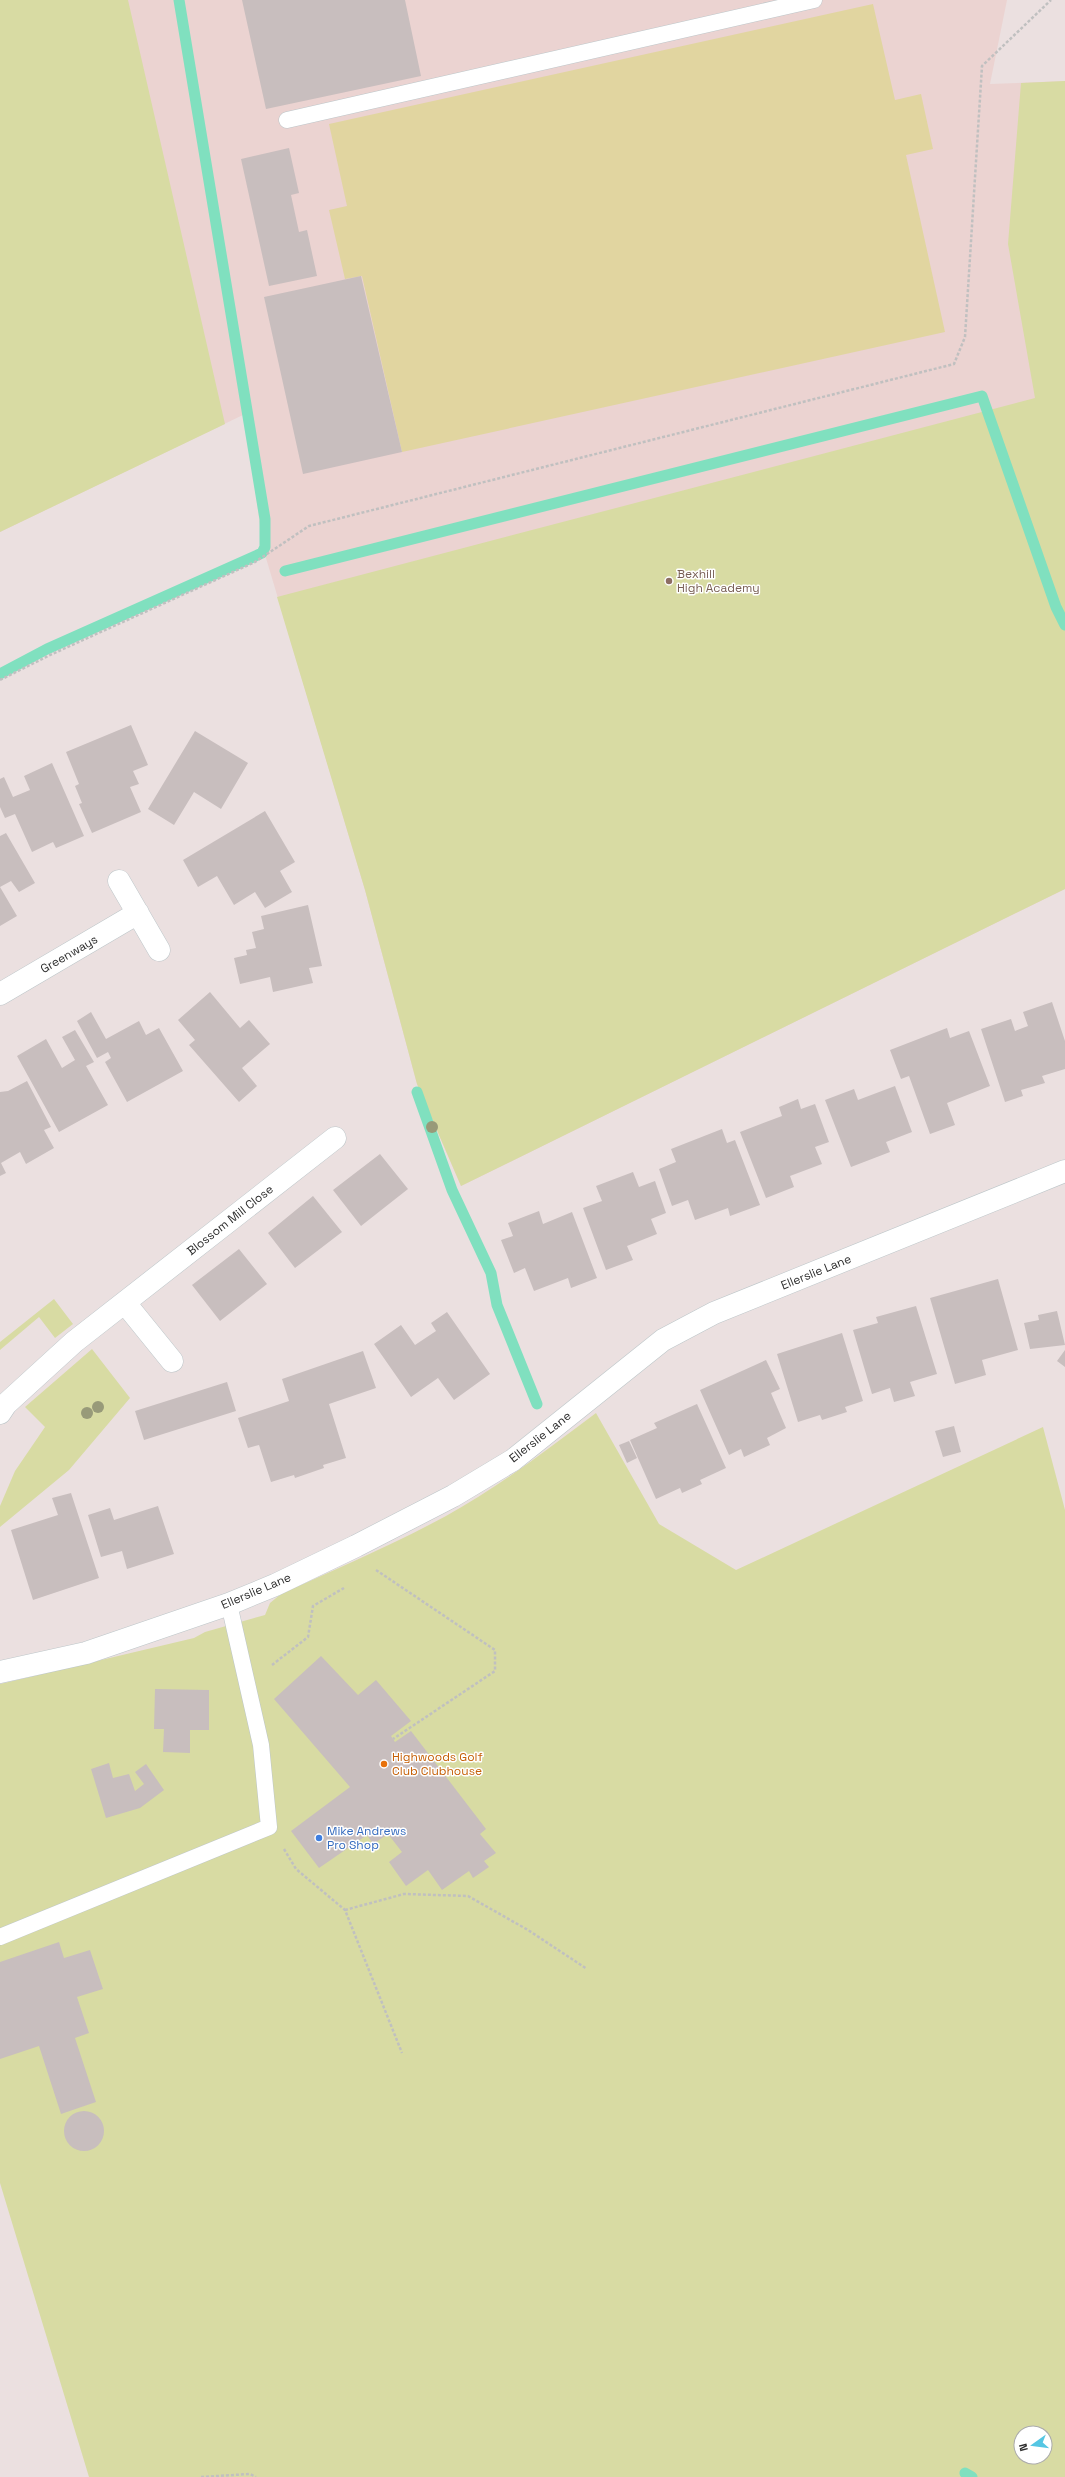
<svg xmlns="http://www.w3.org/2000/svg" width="1065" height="2477" viewBox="0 0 1065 2477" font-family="'Space Grotesk',sans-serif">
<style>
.education{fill:#ebd3d1}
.green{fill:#d8dba3;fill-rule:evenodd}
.pitch{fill:#e1d5a0}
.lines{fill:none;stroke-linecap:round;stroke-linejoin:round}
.stream{stroke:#80e0bf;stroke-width:11}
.building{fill:#c8bebe}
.lane-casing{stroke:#bdc6c9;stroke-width:17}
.street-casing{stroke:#bdc6c9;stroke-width:23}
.path{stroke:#c0c0c0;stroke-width:2.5;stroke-dasharray:3 2;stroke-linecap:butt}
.lane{stroke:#fff;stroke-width:16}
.street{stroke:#fff;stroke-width:22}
.tree{fill:#989a79}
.education-dot{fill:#8d6e63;stroke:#fff;stroke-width:1.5}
.food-dot{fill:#e8710a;stroke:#fff;stroke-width:1.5}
.shop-dot{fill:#3f7fe0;stroke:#fff;stroke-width:1.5}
.labels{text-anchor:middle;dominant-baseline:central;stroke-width:3;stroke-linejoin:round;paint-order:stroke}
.education-label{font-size:12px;fill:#785e54;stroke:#fff;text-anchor:start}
.street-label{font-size:12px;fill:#2c2c2c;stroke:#fff}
.food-label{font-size:12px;fill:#c56008;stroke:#fff;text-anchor:start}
.shop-label{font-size:12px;fill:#366cbe;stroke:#fff;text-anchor:start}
</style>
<rect width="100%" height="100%" fill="#ebe0e0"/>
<path class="education" d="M0 0H1007L990 84 1065 81V889L461 1186 417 1084 365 890 263 548 245 414 0 532Z"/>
<path class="green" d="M0 0H128L225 424 0 532Z
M1065 81V889L461 1186 417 1084 365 890 277 597 1035 398 1008 244 1021 83Z
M54 1299 73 1324 55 1338 39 1317 0 1350V1342Z
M92 1349 130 1398 69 1470 0 1527V1506L15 1471 45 1427 25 1407Z
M596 1413 659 1524 736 1570 1043 1427 1065 1510V2477H89L0 2183V1684L194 1638 205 1632 265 1615 270 1603 281 1594C337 1569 392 1545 446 1516 499 1487 548 1449 596 1413ZM1021 2433H1045V2457H1021Z"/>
<path class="pitch" d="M873 4 895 100 921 94 933 149 906 155 945 332 402 452 362 276 345 279 329 210 347 206 329 124Z"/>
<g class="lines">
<path class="stream" d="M285 571 982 396 1056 607 1065 625
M0 674 47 649 262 553 265 547V519L179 0
M417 1092 452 1190 491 1273 497 1305 537 1404
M965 2473 972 2477"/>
</g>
<path class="building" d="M242 0H405L421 76 266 109Z
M289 148 299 193 291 195 299 232 307 230 317 276 269 286 241 159Z
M361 276 402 452 303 474 264 297Z
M131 725 148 765 133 771 139 784 130 787 141 812 92 833 79 804 82 803 75 786 79 784 66 752Z
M195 731 248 763 221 809 194 792 174 825 148 809Z
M52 763 84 836 56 848 53 842 32 852 15 814 5 818 0 807V779L4 777 13 797 30 790 24 776Z
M265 811 295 862 280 871 292 892 265 908 255 892 234 905 217 876 198 887 183 860Z
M6 833 35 883 19 892 11 881 0 887 17 916 0 926V836Z
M308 905 322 966 309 968 313 983 273 992 270 977 240 984 234 958 247 955 246 950 256 948 252 932 264 929 261 916Z
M210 992 240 1028 249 1020 270 1044 242 1068 257 1086 239 1102 189 1045 195 1040 178 1020Z
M1052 1002 1065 1041V1069L1042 1076 1045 1083 1021 1090 1023 1096 1005 1102 981 1029 1011 1019 1015 1031 1028 1026 1023 1012Z
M91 1012 106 1039 139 1021 146 1035 159 1028 183 1071 127 1102 105 1062 111 1058 108 1052 97 1058 77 1021Z
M947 1028 950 1038 969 1031 990 1086 947 1103 955 1125 930 1134 909 1076 901 1079 890 1050Z
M75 1030 94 1062 86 1066 108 1105 59 1132 17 1056 46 1039 62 1068 75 1060 62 1037Z
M27 1081 51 1127 44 1130 54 1148 26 1164 20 1152 1 1163 6 1173 0 1176V1092L8 1091Z
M895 1086 912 1132 886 1142 890 1152 851 1167 825 1100 854 1089 858 1100Z
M798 1099 801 1109 815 1104 829 1142 815 1147 822 1164 790 1176 794 1187 766 1198 740 1132 782 1116 779 1107Z
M722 1129 727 1143 735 1140 760 1205 730 1216 728 1208 695 1220 688 1200 672 1206 659 1169 676 1162 671 1149Z
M380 1154 408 1189 361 1226 333 1190Z
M633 1172 639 1187 655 1181 666 1213 651 1219 657 1234 627 1246 633 1260 606 1270 583 1208 602 1201 596 1186Z
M313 1196 342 1232 295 1268 268 1233Z
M539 1211 543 1224 572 1212 597 1278 571 1288 568 1278 534 1291 525 1268 514 1273 501 1240 513 1236 508 1223Z
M239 1249 267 1284 220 1321 192 1285Z
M998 1279 1018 1350 982 1360 986 1375 955 1384 930 1298Z
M916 1306 937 1374 910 1382 915 1396 894 1402 890 1388 872 1394 853 1330 878 1323 876 1317Z
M1057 1311 1065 1345 1030 1349 1024 1323 1039 1320 1038 1315Z
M447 1312 490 1374 454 1400 438 1378 411 1397 374 1344 401 1325 415 1345 436 1331 431 1323Z
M842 1333 863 1401 845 1407 847 1412 822 1420 820 1415 798 1422 777 1354Z
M1065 1350V1367L1057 1361Z
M363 1351 376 1388 329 1404 346 1458 323 1465 324 1468 295 1478 294 1475 271 1482 259 1445 248 1448 238 1418 289 1401 282 1379Z
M766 1360 780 1389 771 1393 786 1428 767 1438 770 1445 744 1457 741 1449 729 1455 700 1390Z
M227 1382 236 1411 144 1440 135 1411Z
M697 1404 726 1468 700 1480 702 1484 682 1493 680 1488 656 1499 630 1440 657 1428 654 1423Z
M954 1426 961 1452 943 1457 935 1431Z
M629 1441 637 1458 627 1463 619 1445Z
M71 1493 99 1578 33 1600 11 1530 58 1515 52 1498Z
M158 1506 174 1554 127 1569 122 1551 101 1557 88 1515 110 1508 114 1520Z
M321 1656 358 1695 376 1680 411 1721 391 1736 395 1742 411 1731 486 1829 480 1834 496 1853 484 1861 489 1867 473 1878 469 1871 442 1890 428 1870 406 1886 389 1862 402 1852 388 1834 373 1844 367 1835 319 1868 291 1831 350 1787 274 1699Z
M155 1689 209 1690V1730H190V1753L163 1752 164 1729H154Z
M109 1763 113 1778 129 1774 135 1791 144 1784 135 1772 146 1764 164 1790 140 1808 106 1818 91 1769Z
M59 1942 64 1958 90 1950 103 1989 77 1997 89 2033 75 2038 96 2102 61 2114 39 2046 0 2059V1962Z
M64 2131a20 20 0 1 1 40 0a20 20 0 1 1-40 0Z"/>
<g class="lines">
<g class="lane-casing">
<path id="lane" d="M287 120 814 0
M0 1937 269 1827 261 1745 229 1604"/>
</g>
<g class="street-casing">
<path id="street" d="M119 881 159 950
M0 994 138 913
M125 1303 172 1361
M0 1413 6 1404 74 1342 335 1138
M0 1672 86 1653 229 1604 275 1585 356 1546 453 1496 513 1460 663 1340 714 1313 1065 1171"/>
</g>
<path class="path" d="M0 680 50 655 255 562 309 526 954 364 965 337 982 66 1051 0
M376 1570 495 1650V1671L393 1739
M272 1665 308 1637 313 1606 344 1588
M284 1849 296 1869 345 1910 402 2053
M345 1910 404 1894 468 1896 528 1930 587 1969
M201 2477 250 2474 256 2477"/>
<use href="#lane" class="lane"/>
<use href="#street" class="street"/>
</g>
<g class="tree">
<circle cx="432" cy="1127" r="6"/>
<circle cx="98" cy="1407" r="6"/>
<circle cx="87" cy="1413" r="6"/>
</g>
<circle class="education-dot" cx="669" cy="581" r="4"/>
<circle class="food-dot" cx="384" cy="1764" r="4"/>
<circle class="shop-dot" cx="319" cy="1838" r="4"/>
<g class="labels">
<g class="education-label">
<text x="677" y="574">Bexhill<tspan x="677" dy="14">High Academy</tspan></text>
</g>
<g class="street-label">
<text transform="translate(69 954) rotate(-30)">Greenways</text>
<text transform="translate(230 1220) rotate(-38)">Blossom Mill Close</text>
<text transform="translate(816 1272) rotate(-22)">Ellerslie Lane</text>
<text transform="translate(540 1437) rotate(-38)">Ellerslie Lane</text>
<text transform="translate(256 1591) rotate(-23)">Ellerslie Lane</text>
</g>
<g class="food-label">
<text x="392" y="1757">Highwoods Golf<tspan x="392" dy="14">Club Clubhouse</tspan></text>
</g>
<g class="shop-label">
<text x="327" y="1831">Mike Andrews<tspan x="327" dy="14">Pro Shop</tspan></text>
</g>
</g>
<g transform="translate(1033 2445) rotate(256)"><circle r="19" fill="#ffffff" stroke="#ababab"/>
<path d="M0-3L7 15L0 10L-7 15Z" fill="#55c6e3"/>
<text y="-6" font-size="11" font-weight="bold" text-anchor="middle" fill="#2c2c2c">N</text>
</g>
</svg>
